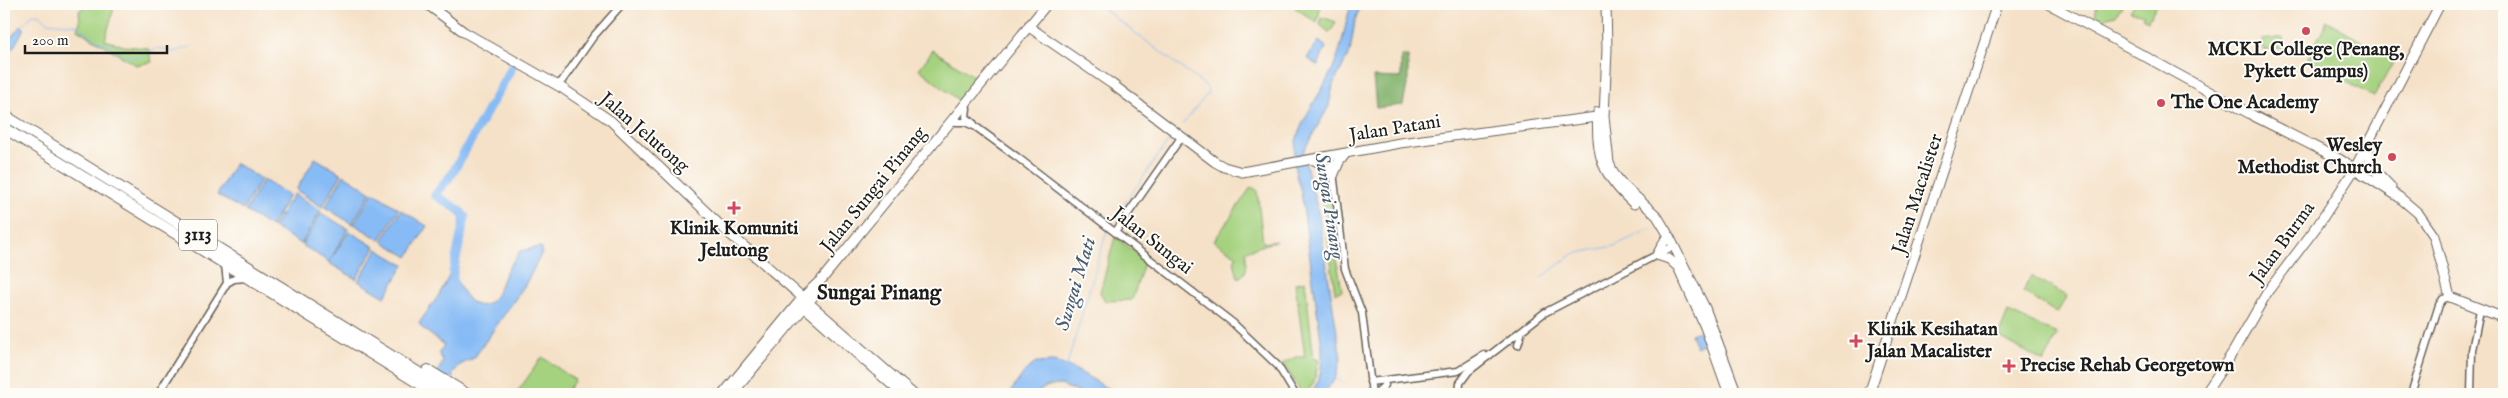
<svg xmlns="http://www.w3.org/2000/svg" width="2508" height="398" viewBox="0 0 2508 398" font-family="'IM FELL English',serif">
<style>
.green{fill:#a5d27f;stroke:#60774e}
.forest{fill:#84b46e;stroke:#506845}
.water{fill:#87bbf5;stroke:#526c88}
.lines{fill:none;stroke-linecap:round;stroke-linejoin:round}
.stream{stroke:#87bbf5;stroke-width:1}
.river{stroke:#87bbf5;stroke-width:9}
.minor-casing{stroke:#686158;stroke-width:9}
.major-casing{stroke:#686158;stroke-width:11}
.highway-casing{stroke:#686158;stroke-width:12}
.minor{stroke:#fff;stroke-width:6}
.major{stroke:#fff;stroke-width:9}
.highway{stroke:#fff;stroke-width:10}
.poi-dot{fill:#d1495b;stroke:#fdfcf7;stroke-width:2}
.labels{text-anchor:middle;dominant-baseline:central;stroke-width:4;stroke-linejoin:round;paint-order:stroke}
.shield{fill:#fdfcf7;stroke:#605f5e;stroke-width:1}
.shield-label{font-size:18px;font-weight:bold;fill:#1c1c1c}
.poi-label{font-size:19px;font-weight:bold;fill:#1c1c1c;stroke:#fdfcf7;text-anchor:start}
.street-label{font-size:19px;fill:#1c1c1c;stroke:#fdfcf7}
.water-label{font-size:20px;font-style:italic;fill:#475c73;stroke:#fdfcf7}
.quarter-label{font-size:21px;font-weight:bold;fill:#1c1c1c;stroke:#fdfcf7}
</style>
<rect width="100%" height="100%" fill="#fdfcf7"/>
<filter id="ink" filterUnits="userSpaceOnUse"><feTurbulence type="fractalNoise" baseFrequency=".02" numOctaves="2"/><feDisplacementMap in="SourceGraphic" scale="10" xChannelSelector="R" yChannelSelector="G"/><feConvolveMatrix kernelMatrix="1 2 1 2 8 2 1 2 1" color-interpolation-filters="sRGB"/></filter>
<filter id="wash" filterUnits="userSpaceOnUse"><feTurbulence type="fractalNoise" baseFrequency=".0096" numOctaves="4" result="noise"/><feDisplacementMap in="SourceGraphic" scale="20" xChannelSelector="R" yChannelSelector="G"/><feGaussianBlur stdDeviation="1.12" result="paint"/><feColorMatrix in="noise" values="0 0 0 0 0 0 0 0 0 0 0 0 0 0 0 0 0 1.4 0 .05"/><feComposite in="paint" operator="in"/></filter>
<g filter="url(#wash)">
<rect width="100%" height="100%" fill="#f5e1c7"/>
<path class="green" d="M83 4H115L105 40 124 46 148 48 152 62 136 65 77 29 80 22 79 10 83 9Z
M1290 4H1321L1317 23Z
M2097 4H2123L2116 15 2107 17 2102 23 2095 17Z
M2135 4H2157L2148 21 2142 18 2144 15 2130 11Z
M1322 17 1336 22 1330 33 1320 25Z
M2327 21 2395 59 2374 97 2307 60Z
M2283 37 2284 48 2263 50 2262 40Z
M933 50 978 79 959 101 919 69Z
M1319 168 1325 174V179L1328 182 1333 236 1342 291 1335 293Z
M1251 187 1257 190 1263 243 1276 241 1246 251C1245 261 1251 272 1238 278L1234 261 1237 256 1214 241Z
M1115 237 1145 260 1132 300 1105 301 1100 292Z
M2031 276 2067 296 2057 313 2023 292Z
M1305 281 1314 359 1319 360 1314 382 1306 393 1301 392 1283 363 1296 357H1305L1295 283Z
M2008 312 2057 334 2044 362 1998 336Z
M542 357 575 380 565 394H516Z"/>
<path class="forest" d="M1401 56H1408V80L1403 105 1376 108 1373 77 1401 78Z"/>
<path class="water" d="M1351 4H1361L1355 21 1350 52 1333 85 1329 106 1303 152 1319 216 1341 359 1335 379 1323 394H1308C1322 384 1322 364 1322 348L1301 191C1279 135 1315 111 1335 63 1343 44 1345 24 1351 4Z
M21 26 24 28C19 38 13 51 4 57V45Z
M1319 41 1326 47 1318 66 1307 58Z
M315 158 342 174 322 207 296 190Z
M235 163 261 179 243 210 217 195Z
M344 175 371 192 352 224 325 207Z
M263 180 289 195 271 227 245 211Z
M373 192 399 209 380 240 354 224Z
M294 194 321 210 301 244 273 227Z
M401 210 427 226 408 257 382 241Z
M321 213 348 229 329 262 302 245Z
M349 231 375 247 356 279 329 263Z
M539 247 542 248V253L525 285 474 358 460 365 452 374 453 377 444 394H425L443 362 439 353 444 345 422 328 419 323 439 295 451 272 454 274C459 287 473 317 491 301 498 295 501 282 505 274 509 265 516 259 520 251Z
M377 249 404 265 385 297 358 281Z
M1699 331 1704 343 1696 347 1691 334Z
M1053 362C1079 367 1096 384 1119 394H1083L1061 385 1048 386 1034 394H1009L1025 371 1036 363Z"/>
<g class="lines">
<path class="stream" d="M1097 4 1207 87 1208 93 1183 124
M21 28 33 14 40 15 48 22 76 25 103 44H108L126 56 137 57 159 48 173 52 190 47
M1110 224 1170 139
M1541 278 1573 254 1614 246 1652 228
M1067 365 1107 230
M1335 378 1345 383"/>
<path class="river" d="M453 284V273L465 217 459 210 435 195 452 174 512 67"/>
</g>
</g>
<g filter="url(#ink)">
<g class="lines">
<g class="minor-casing">
<path id="minor" d="M557 85 562 81 593 37 622 4
M967 108 966 117 974 124
M956 122H965L976 127 1017 157 1233 323 1278 366 1295 394
M1331 156 1345 269 1362 313 1372 394
M1116 231 1182 136
M225 265 227 283
M1518 345 1522 331
M1370 382 1458 371 1484 355
M158 394 227 283 234 279 246 278
M1375 394 1385 385
M1459 394 1460 383 1468 372 1544 313 1674 246
M2411 394 2439 305 2443 299 2450 297
M2471 394 2472 350 2480 310"/>
</g>
<g class="major-casing">
<path id="major" d="M427 4 464 32 562 88 611 121 723 228 913 394
M1606 4 1607 50 1604 116 1609 163 1614 174 1623 185 1657 216 1669 236 1705 308 1737 394
M2049 4 2254 116 2339 159 2399 197 2418 213 2434 236 2450 297 2504 318
M1029 25 1032 29 1112 84 1215 162 1224 167 1242 172 1400 143 1604 116
M1598 112C1595 155 1602 175 1634 204
M2368 144 2370 165 2391 187
M1314 160 1324 165 1333 176
M1333 176 1339 162 1346 153
M1665 240 1657 255 1669 259 1679 268
M1678 267 1705 327 1729 394
M800 303 902 394
M723 394 803 297 823 278 1047 4
M732 394 821 287
M1869 394 1997 4
M2205 394 2233 352 2268 291 2318 225 2354 170 2440 4"/>
</g>
<g class="highway-casing">
<path id="highway" d="M4 115 453 394
M4 128 436 394
M428 370 467 394"/>
</g>
<use href="#minor" class="minor"/>
<use href="#major" class="major"/>
<use href="#highway" class="highway"/>
</g>
</g>
<g class="poi-dot">
<circle cx="2306" cy="31" r="5"/>
<circle cx="2161" cy="103" r="5"/>
<circle cx="2392" cy="157" r="5"/>
<path d="M731.5 200.5h5v5h5v5h-5v5h-5v-5h-5v-5h5z"/>
<path d="M1853.5 333.5h5v5h5v5h-5v5h-5v-5h-5v-5h5z"/>
<path d="M2006.5 358.5h5v5h5v5h-5v5h-5v-5h-5v-5h5z"/>
</g>
<g class="labels">
<rect class="shield" x="179" y="219.5" width="38" height="31" rx="4"/>
<g class="shield-label">
<text x="198" y="235">3113</text>
</g>
<g class="poi-label">
<text x="2306" y="50" text-anchor="middle">MCKL College (Penang,<tspan x="2306" dy="22">Pykett Campus)</tspan></text>
<text x="2171" y="103">The One Academy</text>
<text x="2382" y="146" text-anchor="end">Wesley<tspan x="2382" dy="22">Methodist Church</tspan></text>
<text x="734" y="229" text-anchor="middle">Klinik Komuniti<tspan x="734" dy="22">Jelutong</tspan></text>
<text x="1867" y="330">Klinik Kesihatan<tspan x="1867" dy="22">Jalan Macalister</tspan></text>
<text x="2020" y="366">Precise Rehab Georgetown</text>
</g>
<g class="street-label">
<text transform="translate(1395 129) rotate(-9)">Jalan Patani</text>
<text transform="translate(644 133) rotate(41)">Jalan Jelutong</text>
<text transform="translate(874 190) rotate(-51)">Jalan Sungai Pinang</text>
<text transform="translate(1918 194) rotate(-72)">Jalan Macalister</text>
<text transform="translate(1152 241) rotate(38)">Jalan Sungai</text>
<text transform="translate(2283 243) rotate(-54)">Jalan Burma</text>
</g>
<g class="water-label">
<text transform="translate(1329 206) rotate(81)">Sungai Pinang</text>
<text transform="translate(1076 284) rotate(-73)">Sungai Mati</text>
</g>
<g class="quarter-label">
<text x="879" y="293">Sungai Pinang</text>
</g>
</g>
<rect width="2508" height="398" fill="none" stroke="#fdfcf7" stroke-width="20"/>
<path d="M25 45v8h142v-8" fill="none" stroke="#1c1c1c" stroke-width="2.5"/>
<text x="32" y="45" font-size="15" fill="#1c1c1c" stroke="#fdfcf7" stroke-width="4" paint-order="stroke">200 m</text>
</svg>
